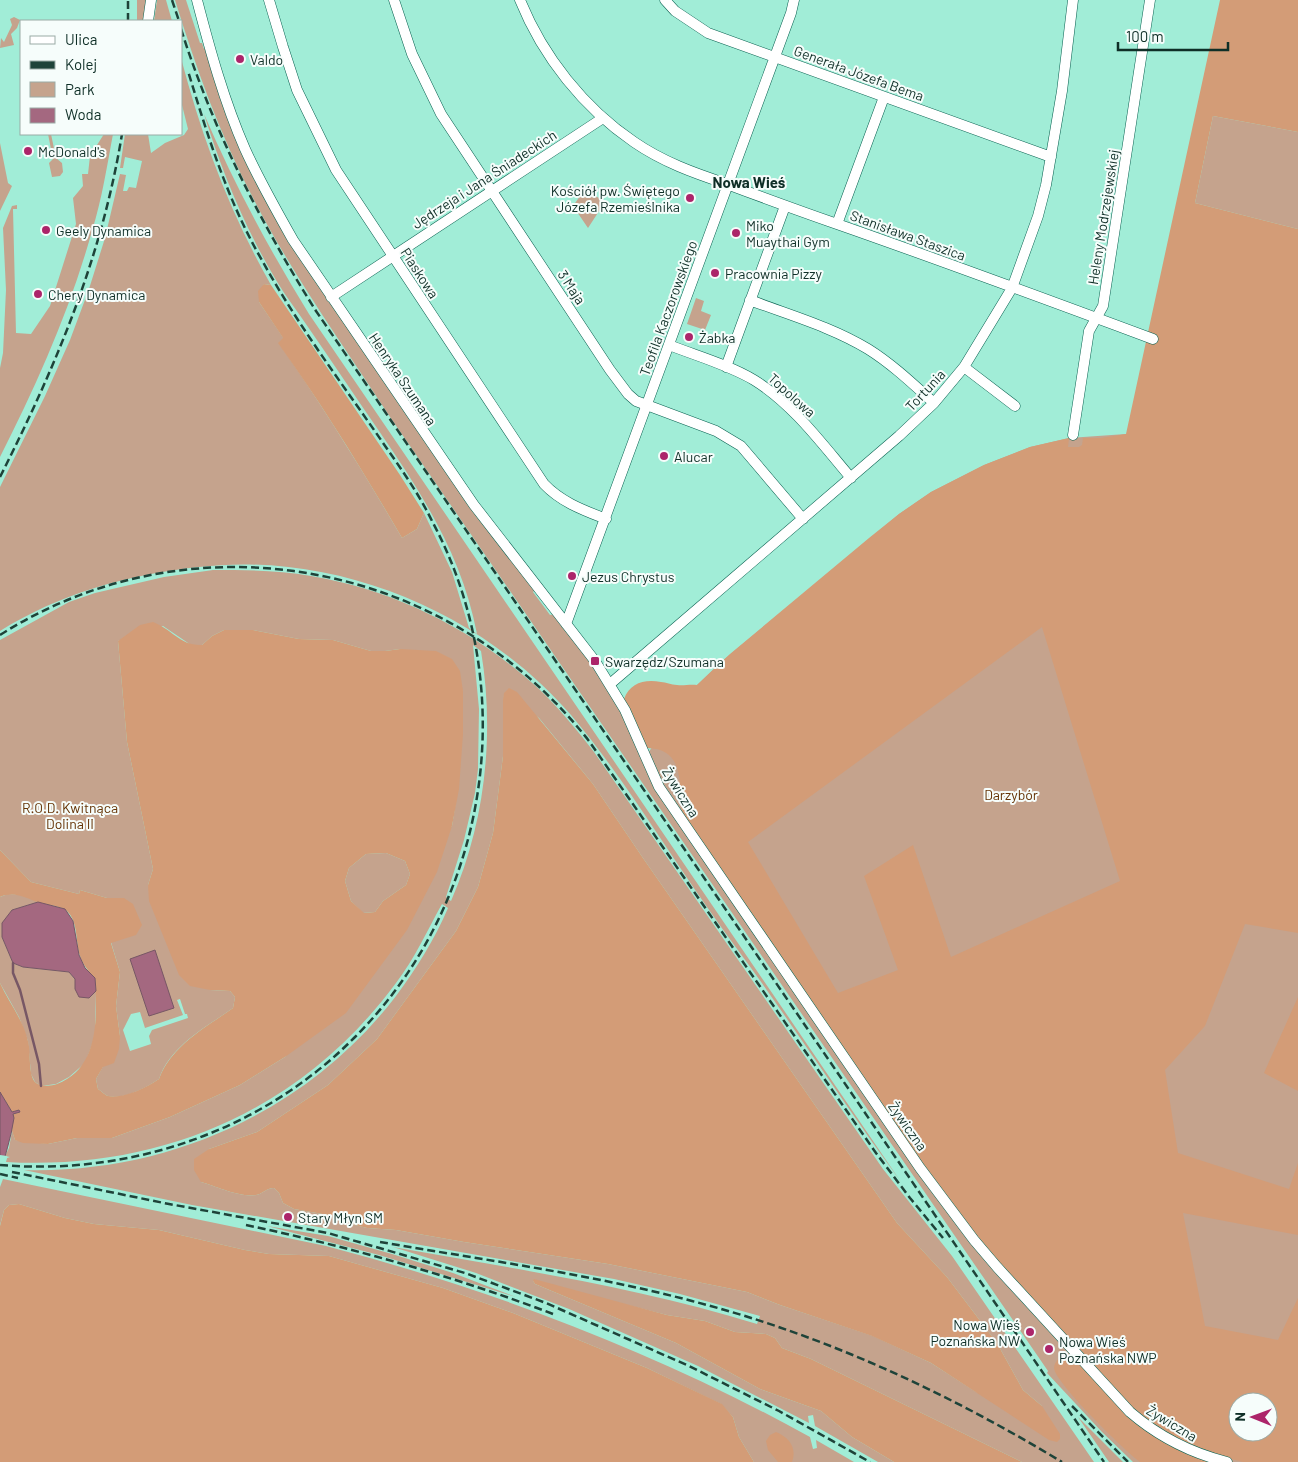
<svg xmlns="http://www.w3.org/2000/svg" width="1298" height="1462" viewBox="0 0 1298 1462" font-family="Barlow,sans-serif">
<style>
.green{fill:#c5a38d;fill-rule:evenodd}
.forest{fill:#d39c77;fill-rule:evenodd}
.water{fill:#a46880;stroke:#775765}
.pier{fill:#a1edd7}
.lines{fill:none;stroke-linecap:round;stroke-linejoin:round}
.stream{stroke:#775765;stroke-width:2.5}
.minor-casing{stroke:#086150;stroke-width:11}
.minor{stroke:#fff;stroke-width:10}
.rail{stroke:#1e4339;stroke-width:2.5;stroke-dasharray:8 4;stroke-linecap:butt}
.poi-dot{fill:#ac256a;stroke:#f6fdfb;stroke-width:2}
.labels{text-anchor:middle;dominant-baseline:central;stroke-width:4;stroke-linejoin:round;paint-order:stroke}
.poi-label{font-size:14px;fill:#0f2f27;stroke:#f6fdfb;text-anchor:start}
.street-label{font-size:14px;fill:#0f2f27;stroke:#f6fdfb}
.park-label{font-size:14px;fill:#653305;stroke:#f6fdfb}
.neighbourhood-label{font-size:15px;font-weight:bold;fill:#0f2f27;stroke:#f6fdfb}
</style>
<rect width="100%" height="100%" fill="#a1edd7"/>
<path class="green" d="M137 0H149L145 21H137Z
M157 0H166L172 21H154Z
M175 0H186L200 43H202L204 49 207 48 253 175 535 590 533 592 550 615 554 614 601 677 614 698 640 752 769 950 645 757 697 685 721 662 899 514 931 492 984 465 1030 447 1069 438 1126 434 1298 474V1462H1133L1102 1432 1047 1373 1048 1371 390 417C343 345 292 274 253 198 220 135 196 68 175 0ZM1238 1402H1268V1432H1238Z
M14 17 20 20 17 28 11 34 14 45 0 48 1 38 4 42 12 25 10 19Z
M181 58C202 138 230 213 271 285L264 284 259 302 284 339 279 343C323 407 363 471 402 538L417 529 424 513 452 572 469 628 477 634C462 556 423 495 379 431 355 396 332 362 308 327 298 312 286 297 276 280 245 228 222 172 204 114 234 184 269 249 309 314L901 1182C857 1122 816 1060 773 999 752 968 728 938 707 907 662 843 621 774 571 715 481 611 335 551 199 567 127 575 61 593 0 631V487L45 396 70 340 89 289 105 238 120 174 126 175 123 191H127L129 187 136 188 142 161 125 157 123 168H120L125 134H148L151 153 165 143 184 135 188 129 181 101Z
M1213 116 1298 132V229L1195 203Z
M48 134H51L56 158 62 163 63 172 60 176 52 177 49 163 53 159Z
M104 134H113C107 166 102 199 92 231 70 310 37 384 0 457V368L3 353 6 290 3 228 12 206 17 205V209H13L16 333 31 334 50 306 76 224 73 198 83 186 82 174H88L90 156Z
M0 143 8 183 12 186 0 211Z
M585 189 605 202 588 228 573 206Z
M696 298 704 301 701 311 711 315 705 330 687 324Z
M213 570C246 570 279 570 311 576 396 590 476 631 539 689 559 708 577 730 594 752L883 1169 952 1256 1094 1462H1022L811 1359 782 1348 775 1338 766 1334 735 1332 705 1321 667 1315 533 1281 535 1284 676 1343 760 1389 821 1411 852 1437 894 1462H878L815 1426 813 1415 808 1416 809 1423 698 1366 569 1309 476 1273 393 1247C515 1269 638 1287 757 1324L760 1316 680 1294 614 1279 192 1205 24 1170C169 1174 308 1111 396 996 416 969 435 939 448 908L442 904C427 931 415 958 396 983 303 1109 162 1171 6 1162L7 1158 10 1157 5 1156 9 1148 12 1131 15 1140 48 1144 77 1138H112L170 1117 240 1085 285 1057 452 826C460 781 463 737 463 691L400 649 385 651H371L333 640 299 639 253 630H224L212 636 202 645H191L163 626 118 641 127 742 153 869 148 885 210 990 230 991 235 997 233 1008C206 1027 170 1046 159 1079 147 1087 124 1100 108 1096 105 1095 101 1091 98 1089L96 1079 120 1036 116 1006 120 972 111 942 123 898H107L80 890 79 894 31 882 0 850V640L69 602 95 593 164 577ZM473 645 481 651C495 734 485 824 451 901L446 897 464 840 475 793 478 769 479 709ZM504 693 539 718 593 784 643 858 897 1223 947 1277 997 1343 1023 1390 1042 1406 976 1392 931 1363 873 1336 780 1305 747 1292 608 1264 464 1242 396 1230 367 1228 351 1224 334 1216 294 1209 283 1203 279 1193 274 1188C266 1188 263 1194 256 1195 241 1198 215 1186 201 1182L209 1149 257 1132 328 1085 377 1039 456 931 478 887 493 833 503 756ZM180 999 185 1014H187L188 1018 152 1030 149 1036 151 1044 130 1051 123 1030 131 1014 140 1012 145 1028 183 1015 177 1000Z
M386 853 405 861 410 874 406 885 383 901 375 912 363 913 351 901 345 881 349 868 366 854Z
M8 894 23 895 38 902 12 910 2 937 13 963 23 967 69 972 75 979V989L89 998 96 991 95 1037 85 1063 69 1077 56 1084 41 1086 35 1082 31 1074 28 1041 19 1017 0 983V897Z
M3 1179 326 1246C494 1290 658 1353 810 1437L813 1449 817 1448 816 1440 854 1462H754L739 1437 733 1417 721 1404 647 1368 513 1313 443 1288 329 1256 269 1254 245 1250 159 1230 94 1224 65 1218 19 1204 9 1205 4 1210 0 1225V1187Z
M267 1226 328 1236 392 1254 453 1273 516 1297 379 1255Z
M1078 1417 1123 1462H1109Z"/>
<path class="forest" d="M1220 0H1298V132L1213 116 1195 203 1298 229V933L1245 924 1205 1026 1165 1070 1178 1153 1289 1189 1298 1163V1235L1183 1213 1205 1326 1278 1340 1298 1298V1462H1243L1211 1454 1159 1430 1130 1406 993 1258 919 1161 683 815C677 788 688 749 647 748L624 699C630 683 644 679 661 682 666 682 671 685 677 685 684 686 689 684 697 685L730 654 869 538 899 514 931 492 984 465 1030 447 1069 438 1068 447H1079L1082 445 1083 438H1101L1126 434ZM1042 627 1120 881 951 957 913 845 864 876 898 970 838 993 748 842ZM1238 1402H1268V1432H1238Z
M264 284 271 285 400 475 424 513 417 529 402 538C363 471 323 406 278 343L283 338 259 302 258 291Z
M153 622C172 629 180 646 202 645L212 636 224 630H253L299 639 333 640 371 651H385L400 649 436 651 452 659 460 671 463 691V734L459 789 452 826 437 872 407 930 346 1013 285 1057 240 1085 170 1117 112 1138H77L48 1144 23 1143 15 1140 12 1131 13 1114 20 1112 19 1110 12 1112 0 1092V983C9 1003 23 1019 28 1041 31 1051 28 1074 35 1082 40 1087 51 1086 57 1084 100 1068 97 1016 95 978 88 971 83 965 80 956 75 942 79 918 64 909 56 905 45 905 37 902 24 897 14 891 0 897V850L31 882 79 894 80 890 107 898H124L133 904 142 925 136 935 111 943 120 972 116 1006 120 1036 119 1049 114 1063 103 1067 96 1079 98 1089C101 1091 105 1095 108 1096 124 1099 147 1087 159 1079 171 1046 206 1027 233 1008L235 997 230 991 210 990 190 986 179 975 149 901 148 885 153 869 127 742 118 641 140 625ZM386 853 405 861 410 874 406 885 383 901 375 912 364 913 351 901 345 881 349 868 366 854Z
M509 688 517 692 593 784 643 858 897 1223 947 1277 997 1343 1023 1390 1042 1406 1060 1434V1439L1057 1442 1049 1440 931 1363 872 1336 780 1305 747 1292 608 1264 464 1242 396 1230 367 1228 351 1224 334 1216 294 1209 283 1203 279 1193 274 1188C266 1188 263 1194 256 1195 241 1198 215 1186 201 1182L194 1170V1159L209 1149 257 1132 328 1085 377 1039 456 931 478 887 493 833 503 756V700L504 693Z
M1298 997V1091L1264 1073Z
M19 1204 65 1218 94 1224 159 1230 245 1250 269 1254 329 1256 443 1288 513 1313 647 1368 722 1404 733 1417 739 1437 754 1462H0V1226L4 1210 9 1205Z
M534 1279 667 1315 705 1321 735 1332 766 1334 775 1338 782 1348 811 1359 1022 1462H894L852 1437 821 1411 760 1389 676 1343 535 1284 533 1281Z
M1064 1353H1071L1125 1411 1216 1462H1140C1125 1451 1055 1383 1054 1368 1054 1362 1060 1357 1064 1353Z
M776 1432C790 1438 797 1448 792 1462H778L768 1450 766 1441 770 1435Z"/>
<path class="water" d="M38 902 65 909 73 921 79 955 85 968 95 978 96 991 89 998 79 997 75 989V979L69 972 23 967 13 963 2 937V923L12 910Z
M155 950 174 1008 149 1016 130 959Z
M0 1092 12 1112 19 1110 20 1112 13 1114 14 1118C11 1139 4 1157 0 1177Z"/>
<path class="pier" d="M0 1155 7 1156 2 1178 0 1180Z"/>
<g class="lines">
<path class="stream" d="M13 963V973L20 990 39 1064 41 1086"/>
<g class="minor-casing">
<path id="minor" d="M197 0C210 50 224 101 245 149 259 180 276 210 293 240L474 505 595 661 625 710 659 787 920 1168 974 1240 997 1267 1130 1412C1159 1437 1191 1453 1227 1462
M269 0 283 47 297 90 336 170 544 484C561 502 583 510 606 519
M394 0 412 54 441 114 610 370 628 394 636 401 716 431 741 446 803 519
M520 0C543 57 584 108 634 142 663 162 694 173 727 184 764 198 800 211 837 224 943 261 1048 300 1153 339
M665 0 675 11 708 33 1051 157
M148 21 151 0
M837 224 884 97
M331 297 603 118
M750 300C789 315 832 327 868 349 892 364 913 384 934 403
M669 345C697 356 729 365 754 380 793 404 822 444 851 478
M726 367 785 206
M964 367 1015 406
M1073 435 1089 331 1103 306 1150 0
M566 624 791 13 794 0
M610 684 899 436 934 403 964 367 1012 288 1038 216 1046 185 1062 91 1073 0"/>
</g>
<use href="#minor" class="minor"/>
<path class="rail" d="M172 0 179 21
M128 21V0
M181 29C213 130 260 222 316 311L1104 1462
M0 477C56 366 102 257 122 134
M0 635C194 512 448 561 589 741L876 1153 910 1198 943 1238
M0 1165C131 1176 262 1131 355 1037 490 902 522 689 432 521 418 492 399 466 381 440 341 382 297 324 263 262 228 202 208 137 188 71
M12 1172 169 1204 328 1233 465 1273 546 1303 689 1366 779 1411 870 1462
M0 1174 18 1178
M246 1225C350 1247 453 1276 553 1314
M380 1242C484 1260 590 1274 692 1301 824 1335 946 1392 1062 1462
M1072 1406 1128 1462"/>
</g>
<g class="poi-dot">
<circle cx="240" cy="59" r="5"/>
<circle cx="28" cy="151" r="5"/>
<circle cx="690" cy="198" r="5"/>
<circle cx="46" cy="230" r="5"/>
<circle cx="736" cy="233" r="5"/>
<circle cx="715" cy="273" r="5"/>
<circle cx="38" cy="294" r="5"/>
<circle cx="689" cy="337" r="5"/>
<circle cx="664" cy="456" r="5"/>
<circle cx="572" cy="576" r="5"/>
<rect x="590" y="656" width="10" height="10" rx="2.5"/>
<circle cx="288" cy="1217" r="5"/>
<circle cx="1030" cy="1332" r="5"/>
<circle cx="1049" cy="1349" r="5"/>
</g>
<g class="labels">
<g class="poi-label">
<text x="250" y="59">Valdo</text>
<text x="38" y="151">McDonald's</text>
<text x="680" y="190" text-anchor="end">Kościół pw. Świętego<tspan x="680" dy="16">Józefa Rzemieślnika</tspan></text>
<text x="746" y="225">Miko<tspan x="746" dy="16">Muaythai Gym</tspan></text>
<text x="56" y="230">Geely Dynamica</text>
<text x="725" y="273">Pracownia Pizzy</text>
<text x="48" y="294">Chery Dynamica</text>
<text x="699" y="337">Żabka</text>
<text x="674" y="456">Alucar</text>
<text x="582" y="576">Jezus Chrystus</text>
<text x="605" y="661">Swarzędz/Szumana</text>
<text x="298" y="1217">Stary Młyn SM</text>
<text x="1020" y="1324" text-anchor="end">Nowa Wieś<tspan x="1020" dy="16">Poznańska NW</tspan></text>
<text x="1059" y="1341">Nowa Wieś<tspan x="1059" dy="16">Poznańska NWP</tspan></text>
</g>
<g class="street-label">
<text transform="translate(859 73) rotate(20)">Generała Józefa Bema</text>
<text transform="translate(484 179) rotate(-33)">Jędrzeja i Jana Śniadeckich</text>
<text transform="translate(1103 217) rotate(-81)">Heleny Modrzejewskiej</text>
<text transform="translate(908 235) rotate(20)">Stanisława Staszica</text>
<text transform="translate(420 273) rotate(57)">Piaskowa</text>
<text transform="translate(572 287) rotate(57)">3 Maja</text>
<text transform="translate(668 308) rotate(-70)">Teofila Kaczorowskiego</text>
<text transform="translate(403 379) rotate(56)">Henryka Szumana</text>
<text transform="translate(925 390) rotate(-47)">Tortunia</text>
<text transform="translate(792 395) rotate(42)">Topolowa</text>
<text transform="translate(681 792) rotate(58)">Żywiczna</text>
<text transform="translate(908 1126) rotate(55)">Żywiczna</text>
<text transform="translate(1172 1423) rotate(31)">Żywiczna</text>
</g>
<g class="park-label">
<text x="1011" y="794">Darzybór</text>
<text x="70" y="807">R.O.D. Kwitnąca<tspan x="70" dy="16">Dolina II</tspan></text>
</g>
<g class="neighbourhood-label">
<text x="749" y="182">Nowa Wieś</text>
</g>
</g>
<rect x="20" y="20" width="162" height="115" fill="#f6fdfb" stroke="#9aaba6"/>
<rect x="30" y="36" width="25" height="8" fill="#ffffff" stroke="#9aaba6"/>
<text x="65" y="45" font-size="15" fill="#0f2f27">Ulica</text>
<rect x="30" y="61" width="25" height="8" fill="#1e4339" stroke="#9aaba6"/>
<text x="65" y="70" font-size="15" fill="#0f2f27">Kolej</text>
<rect x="30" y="82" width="25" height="15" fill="#c5a38d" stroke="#9aaba6"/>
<text x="65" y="95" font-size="15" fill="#0f2f27">Park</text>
<rect x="30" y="108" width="25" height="15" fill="#a46880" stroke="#9aaba6"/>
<text x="65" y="120" font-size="15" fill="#0f2f27">Woda</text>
<g transform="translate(1253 1417) rotate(271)"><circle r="24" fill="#f6fdfb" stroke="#9aaba6"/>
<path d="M0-4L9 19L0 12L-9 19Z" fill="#ac256a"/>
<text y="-8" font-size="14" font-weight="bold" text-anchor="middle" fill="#0f2f27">N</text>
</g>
<path d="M1118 42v8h110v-8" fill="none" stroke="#0f2f27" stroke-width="2.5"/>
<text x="1126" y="42" font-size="15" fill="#0f2f27" stroke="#f6fdfb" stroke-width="4" paint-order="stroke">100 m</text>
</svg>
